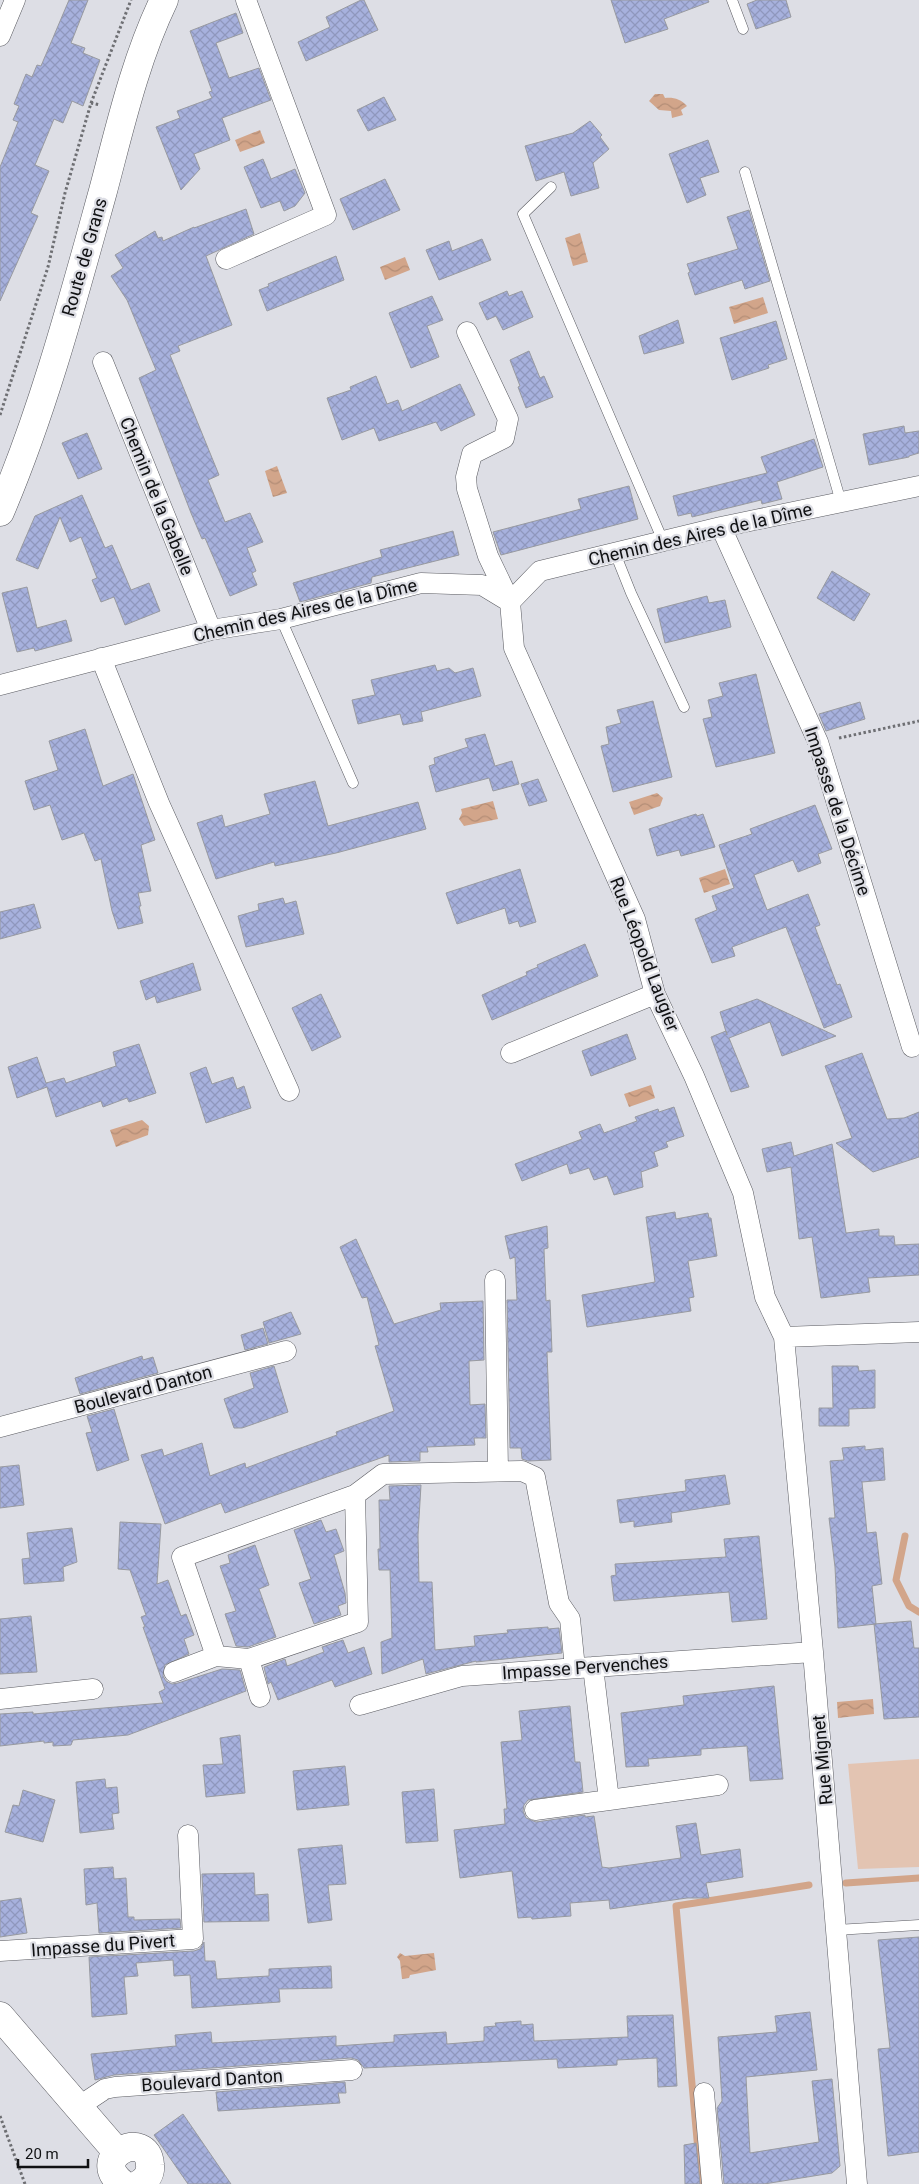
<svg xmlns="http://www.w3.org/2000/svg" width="919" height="2184" viewBox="0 0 919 2184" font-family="Roboto,sans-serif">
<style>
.park{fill:#e3c4b2}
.water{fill:url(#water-waves)}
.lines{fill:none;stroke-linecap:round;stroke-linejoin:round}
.stream{stroke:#d2a58a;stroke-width:7}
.building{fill:url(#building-cross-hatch);stroke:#989aa0}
.lane-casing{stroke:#5a5b61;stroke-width:11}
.street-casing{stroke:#5a5b61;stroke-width:21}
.secondary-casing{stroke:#5a5b61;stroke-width:29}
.path{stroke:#6e6f73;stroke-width:3;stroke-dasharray:2.5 2.5;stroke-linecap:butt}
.lane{stroke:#fff;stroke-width:10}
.street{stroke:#fff;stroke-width:20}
.secondary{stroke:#fff;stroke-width:28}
.labels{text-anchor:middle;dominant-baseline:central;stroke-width:4.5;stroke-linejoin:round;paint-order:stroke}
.street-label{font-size:18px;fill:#101113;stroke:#dddee5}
</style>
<defs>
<pattern id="water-waves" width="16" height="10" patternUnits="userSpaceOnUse" patternTransform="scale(1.25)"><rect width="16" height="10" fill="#d2a58a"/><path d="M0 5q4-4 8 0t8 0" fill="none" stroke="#b38d76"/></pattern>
<pattern id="building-cross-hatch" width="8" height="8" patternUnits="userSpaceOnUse" patternTransform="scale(1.25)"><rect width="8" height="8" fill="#a7b1dd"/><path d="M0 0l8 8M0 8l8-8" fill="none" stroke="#8f97bd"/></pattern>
</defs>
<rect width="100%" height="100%" fill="#dddee5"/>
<path class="park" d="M919 1759V1867L858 1869 848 1764Z"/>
<path class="water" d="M655 94H663L665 98C673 97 681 99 687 106L681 110 683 115 672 118 671 111 659 110 649 101Z
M260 130 265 143 240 152 235 140Z
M580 233 588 262 573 266 565 238Z
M405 257 410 270 385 280 380 267Z
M763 297 768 313 734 324 729 307Z
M277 466 287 493 273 497 265 471Z
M657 793 663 798 660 806 634 815 629 802Z
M493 801 498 819 464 826 459 819 462 813 461 809Z
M725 869 730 884 704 893 699 878Z
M651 1085 655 1098 629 1107 624 1094Z
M142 1120 149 1126 148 1135 116 1147 110 1130Z
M873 1699 874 1714 838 1718 837 1702Z
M400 1953 405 1956 434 1953 436 1970 410 1975 409 1978 402 1979 400 1961 397 1957Z"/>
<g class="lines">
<path class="stream" d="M905 1536 896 1580 909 1606 919 1612
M846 1883 919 1878
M701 2184 676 1906 809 1885"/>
</g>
<path class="building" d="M69 0H88L71 43 85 48 83 53 100 60 83 106 72 101 63 123 54 119 35 165 49 171 31 213 38 216 0 301V167L18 122 13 120 19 106 14 104 26 74 32 77 37 65 41 66Z
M361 0H364L378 30 306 61 298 42 330 27 326 17Z
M611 0H708L709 2 664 19 668 29 625 43Z
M757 0H786L791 17 756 29 747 4Z
M236 13 243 33 216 43 229 78 259 68 271 100 222 118 230 140 194 154 200 169 181 190 156 127 180 118 177 111 212 98 209 92 212 91 190 31Z
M384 97 396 120 368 131 357 110Z
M590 121 602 135 600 137 609 149 593 163 599 188 571 196 564 172 536 181 525 146 573 133Z
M708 140 719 172 700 178 706 195 687 203 669 154Z
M263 159 271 179 295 169 305 193 295 206 284 211 280 201 261 208 244 167Z
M385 179 400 210 353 230 340 199Z
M246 209 254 234 206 256 232 325 178 346 180 351 170 355 219 475 208 480 225 522 250 513 263 542 247 548 256 571 252 573 257 585 230 596 205 538 202 539 191 513 139 378 156 370 127 300 111 276 123 268 115 255 155 231 158 238 162 237 163 241 194 227V228Z
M749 210 770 281 745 289 742 280 695 295 688 273 690 272 687 264 738 249 727 217Z
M482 239 491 260 439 280 426 250 449 241 452 251Z
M336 256 344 280 267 311 259 290 269 286 268 284Z
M507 291 509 296 522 291 533 317 503 330 496 316 487 320 479 303Z
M432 296 443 320 427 326 439 357 411 368 389 313Z
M678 320 684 343 644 354 639 336Z
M776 321 787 359 768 365 769 368 732 380 720 338Z
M529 351 540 378 544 376 553 397 526 408 518 387 520 386 510 360Z
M376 376 387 404 398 400 402 411 460 384 475 415 441 431 436 422 379 441 374 428 342 440 327 398 351 390 350 387Z
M904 426 905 433 919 431V453L909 456V457L869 465 863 434Z
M87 433 102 469 78 479 62 443Z
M814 439 823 467 777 482 782 499 762 504 761 500 692 517 691 513 678 516 673 496 767 473 761 457Z
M629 486 638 519 501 555 493 532 581 509 578 499Z
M82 495 105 548 112 545 131 590 149 583 160 611 125 625 114 597 101 602 92 580 97 578 81 537 70 542 60 517 38 569 16 560 35 516Z
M453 531 459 555 372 577 371 583 300 602 293 583 382 557 380 550Z
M832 571 870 594 854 621 817 598Z
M27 587 37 628 66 620 72 641 35 651 34 648 17 652 2 593Z
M707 596 709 603 725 600 731 627 665 643 657 609Z
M435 665 437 671 449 668 455 673 473 668 481 696 421 712 423 721 403 725 400 714 358 724 352 700 375 695 371 680Z
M756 674 775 753 716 767 703 719 712 717 708 700 723 696 719 683Z
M653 701 672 777 613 792 601 746 609 744 606 727 621 723 617 710Z
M860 702 865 719 826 731 819 714Z
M85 729 103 786 133 774 155 840 141 845 151 891 138 893 141 906H139L143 923 118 929 112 911 101 859 95 861 84 833 62 840 50 805 34 810 25 781 58 770 49 741Z
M485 734 495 766 512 761 519 784 493 791 489 778 436 792 429 766 435 764 434 758 468 747 465 739Z
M538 779 547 801 529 806 521 784Z
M315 781 328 826 418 802 426 829 336 853 275 866 274 862 216 879 197 823 222 815 225 827 270 814 264 794Z
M815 805 832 849 818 854 821 863 798 872 793 860 754 875 767 910 808 894 820 925 815 927 837 985 840 984 852 1017 824 1028 786 927 732 947 735 956 712 963 695 919 717 910 712 896 734 888 719 845 752 834 750 829Z
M696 814 697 816 703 814 715 847 681 856 679 850 657 856 649 829Z
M520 869 536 922 520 927 518 921 509 924 505 908 457 924 446 893Z
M283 898 285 904 296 901 304 934 246 947 238 916 259 910 258 904Z
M34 904 41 928 0 939V912Z
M585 944 598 976 492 1020 482 995 527 975 526 972 538 967 537 965Z
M193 963 201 990 157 1003 155 996 146 1000 140 981Z
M321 994 341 1037 312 1051 292 1008Z
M757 999 836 1036 782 1056 770 1022 729 1038 749 1087 731 1092 711 1037 726 1031 727 1035 720 1012Z
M627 1034 636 1059 591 1076 582 1051Z
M139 1044 156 1093 129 1102 127 1098 103 1107 101 1101 56 1117 47 1087 17 1098 8 1067 37 1057 46 1083 64 1078 66 1083 116 1066 113 1052Z
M862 1053 887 1119 904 1118 919 1112V1157L873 1172 836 1143 852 1138 825 1066Z
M206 1067 212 1084 233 1077 237 1089 244 1086 251 1108 206 1123 190 1073Z
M674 1107 684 1136 666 1142 668 1147 654 1152 658 1166 641 1172 643 1187 614 1195 607 1176 594 1180 589 1168 570 1174 567 1164 522 1181 515 1164 582 1139 579 1132 600 1124 604 1133 637 1121 635 1117 658 1109 659 1112Z
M791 1142 794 1156 832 1144 846 1233 879 1229V1236H894L895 1245 919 1244V1275L868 1278 870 1292 821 1298 812 1237 799 1239 791 1167 767 1172 762 1149Z
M675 1212 676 1219 708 1213 709 1218H711L717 1256 688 1261 694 1297 689 1298 691 1311 587 1327 582 1295 655 1282 646 1217Z
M547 1226 548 1248 544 1249 546 1301 550 1300 552 1352H547L551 1460 528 1461 522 1459 521 1448H510L507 1300H517L515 1257 510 1259 505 1236Z
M356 1239 394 1324 441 1310 440 1303 483 1301 484 1360 469 1361 470 1405 485 1404 486 1438H474L475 1445 427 1447 428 1452H420V1461L389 1462V1455L225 1513 221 1503 165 1524 141 1455 162 1449 164 1456 202 1443 210 1476 245 1463 246 1468 281 1455 337 1435 336 1432 394 1411 375 1346 379 1345 367 1297 362 1298 340 1247Z
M291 1312 301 1334 269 1343 263 1322Z
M263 1328 268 1344 245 1350 241 1335Z
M142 1356 143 1360 153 1357 158 1373 80 1394 75 1378Z
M274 1366 288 1412 242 1428H234L224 1399 254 1388 250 1373Z
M832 1366H858L859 1371 875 1370V1408L849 1409V1426H819V1408H833Z
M114 1409 129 1460 97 1471 86 1433 92 1432 87 1416Z
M865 1446V1450L883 1448 885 1480 862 1482 867 1533 876 1532 882 1584 872 1586 876 1624 838 1628 835 1567 829 1518H835L830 1461 844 1460 842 1448Z
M19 1465 24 1505 0 1508V1467Z
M725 1475 730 1504 671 1513 672 1522 634 1527V1521L620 1523 617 1500 686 1491 685 1480Z
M421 1485 418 1535 419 1582H432L435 1650 475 1646 474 1636 508 1633 507 1630 548 1627V1629L559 1628 562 1653 476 1662V1661L426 1674 423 1659 382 1674 381 1642 392 1638 390 1570H379L378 1549H380L379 1500H390L389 1486Z
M321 1520 326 1532 336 1529 344 1551 334 1555 345 1593 346 1603 338 1606 341 1615 314 1624 299 1583 311 1579 294 1530Z
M120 1522 161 1524 157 1584 168 1580 181 1616 186 1614 194 1635 184 1639 189 1654 165 1665 163 1676 166 1681 172 1684 178 1683 222 1669 240 1670 246 1691 128 1735 73 1740 71 1745 53 1746V1742L44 1743V1741L0 1746V1714L33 1712V1714L163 1703 159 1692 165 1689 143 1627H145L141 1617 146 1615 130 1570 118 1569Z
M72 1528 77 1562 63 1567 64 1581 24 1584 22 1559 30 1558 27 1533Z
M759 1536 767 1619 732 1622 729 1592 614 1601 611 1576 616 1575 615 1564 726 1557 724 1539Z
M255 1545 269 1585 259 1589 276 1637 248 1647 236 1646 225 1614 236 1611 220 1566 230 1563 228 1555Z
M31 1616 37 1672 0 1674V1619Z
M911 1621 914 1648H919V1717L884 1719 874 1624Z
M343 1640 348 1653 364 1647 372 1674 335 1687 332 1680 278 1700 271 1682 268 1684 264 1667 285 1659 287 1666 324 1652 322 1647Z
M774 1686 783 1779 750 1781 747 1746 701 1749V1755L648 1759 649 1766 626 1767 621 1713 684 1705 683 1696Z
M570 1706 575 1762H580L583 1792 528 1800 524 1805 523 1811 526 1818 536 1822 585 1815V1817L594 1816 602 1867 609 1868 681 1858 676 1826 696 1823 701 1855 740 1849 743 1877 706 1883 709 1898H687L610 1909 609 1900 570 1903 571 1916 532 1919 531 1917 518 1918 512 1871 460 1878 454 1830 505 1824 504 1809H507L501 1742 522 1740 519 1711Z
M240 1735 245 1793 206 1797 203 1765 223 1764 220 1738Z
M345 1766 349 1805 297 1810 293 1771Z
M105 1779 106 1788 117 1787 119 1813 112 1814 114 1829 80 1833 76 1782Z
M434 1789 438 1841 406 1843 402 1792Z
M23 1790 55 1800 43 1842 5 1832 13 1805 19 1806Z
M342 1845 346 1884 328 1885 332 1920 308 1923 298 1849Z
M113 1867 114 1879 126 1878 128 1917H134V1920L180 1919 181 1928 99 1933 97 1903 86 1905 84 1869Z
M254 1873 255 1895 268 1894 269 1921 204 1922 202 1874Z
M21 1898 27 1933 0 1937V1901Z
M919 1937V2152L888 2156 878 2049 890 2048 878 1940Z
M204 1942 205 1961H215L217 1979 269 1976V1969L331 1966 332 1988 279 1989 280 2002 192 2008 190 1975 174 1976 173 1960 136 1963 138 1976 124 1977 127 2014 92 2017 89 1957 194 1951 200 1949Z
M810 2012 817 2070 746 2077 750 2153 819 2142 812 2081 832 2079 840 2166 832 2173 764 2184H724L717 2108 722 2101 718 2037 777 2032 775 2016Z
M673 2015 677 2086 658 2087 657 2058 617 2060V2065L558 2068 557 2059 364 2068 358 2060 351 2058 114 2075 95 2080 91 2054 176 2046 175 2035 211 2032 212 2043 336 2036V2046L394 2042V2035L446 2032 447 2044 484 2041V2027L496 2026 495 2023 521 2021V2025L533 2024 534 2041 628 2037 627 2016Z
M345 2082 346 2093H338L340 2103 218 2111 216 2092Z
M183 2114 231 2184H188L154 2135Z
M696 2143 700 2184H685L684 2145Z"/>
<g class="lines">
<g class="lane-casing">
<path id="lane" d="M732 0 743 29
M745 172 841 502
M551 187 523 214 663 541
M615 553 631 593 684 707
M281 619 353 783
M836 1930 919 1925"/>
</g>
<g class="street-casing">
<path id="street" d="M0 36 15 0
M226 259 326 215 246 0
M467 332 508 419 504 438 472 454 466 477 467 489 488 556 510 602 514 648 635 919 655 994 694 1076 743 1193 765 1297 784 1337 813 1652 857 2184
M103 362 211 630
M721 527 818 742 912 1047
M101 658 159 803 289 1091
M0 685 211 630 281 619 421 583 482 585 510 602 540 571 721 527 919 486
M511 1053 655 994
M495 1280 498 1471
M784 1337 919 1332
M0 1427 286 1351
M355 1495 358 1622 249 1659 216 1656 182 1557 355 1495 383 1474 522 1471 535 1477 559 1603 570 1619 575 1668
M249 1659 260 1697
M593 1667 609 1800 718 1785
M174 1672 216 1656
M0 1699 93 1689
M360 1705 462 1676 813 1652
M535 1810 609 1800
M0 1951 193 1939 188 1835
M704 2093 712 2184
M78 2107 105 2089 115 2087 352 2070"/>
</g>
<g class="secondary-casing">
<path id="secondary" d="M0 512C44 409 73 299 103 191 120 127 135 60 164 0
M0 2016 118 2153
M123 2184C86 2157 148 2127 150 2165 151 2174 146 2180 139 2184"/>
</g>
<path class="path" d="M91 103 131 0
M0 415 48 267 65 193 91 103 100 105
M839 738 919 721
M0 2116 25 2184"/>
<use href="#lane" class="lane"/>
<use href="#street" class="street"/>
<use href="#secondary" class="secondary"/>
</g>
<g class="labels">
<g class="street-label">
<text transform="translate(84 257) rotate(-74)">Route de Grans</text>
<text transform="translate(157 496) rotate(68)">Chemin de la Gabelle</text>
<text transform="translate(700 534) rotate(-13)">Chemin des Aires de la Dîme</text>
<text transform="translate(305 610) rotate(-13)">Chemin des Aires de la Dîme</text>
<text transform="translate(838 811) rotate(72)">Impasse de la Décime</text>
<text transform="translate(645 954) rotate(69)">Rue Léopold Laugier</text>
<text transform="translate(143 1389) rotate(-15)">Boulevard Danton</text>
<text transform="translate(585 1667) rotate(-4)">Impasse Pervenches</text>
<text transform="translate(822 1760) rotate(-95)">Rue Mignet</text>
<text transform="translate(103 1945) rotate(-4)">Impasse du Pivert</text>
<text transform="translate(212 2080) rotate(-4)">Boulevard Danton</text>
</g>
</g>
<path d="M18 2159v8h70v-8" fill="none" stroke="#101113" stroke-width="2.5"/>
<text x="25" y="2159" font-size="15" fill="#101113" stroke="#dddee5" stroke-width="4" paint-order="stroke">20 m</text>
</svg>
